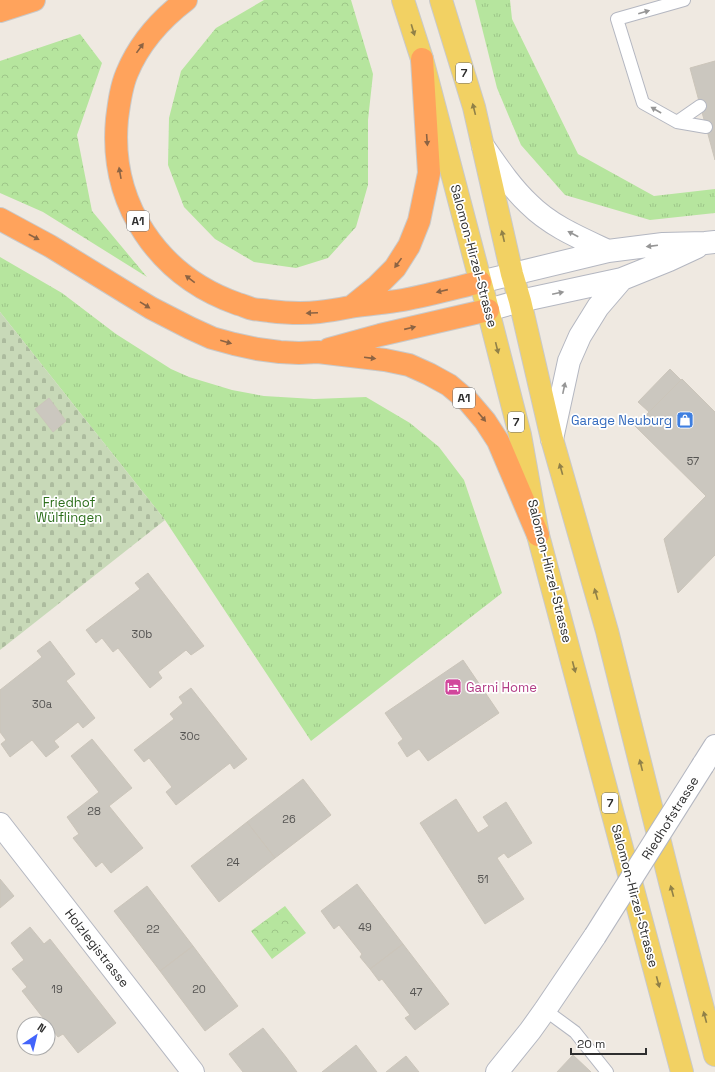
<svg xmlns="http://www.w3.org/2000/svg" width="715" height="1072" viewBox="0 0 715 1072" font-family="'Space Grotesk',sans-serif">
<style>
.grass{fill:url(#grass-tufts)}
.forest{fill:url(#forest-crowns)}
.cemetery{fill:url(#cemetery-stones)}
.building{fill:#cbc7bf;stroke:#cbc5ba}
.lines{fill:none;stroke-linecap:round;stroke-linejoin:round}
.service-casing{stroke:#b4b7c1;stroke-width:14}
.minor-casing{stroke:#b4b7c1;stroke-width:24}
.tertiary-casing{stroke:#b4b7c1;stroke-width:24}
.primary-casing{stroke:#c9c9c9;stroke-width:24}
.motorway-casing{stroke:#c9c9c9;stroke-width:24}
.service{stroke:#fff;stroke-width:12}
.minor{stroke:#fff;stroke-width:22}
.tertiary{stroke:#fff;stroke-width:22}
.primary{stroke:#f2d163;stroke-width:22}
.motorway{stroke:#ffa35c;stroke-width:22}
.tertiary-bridge-casing{stroke:#b4b7c1;stroke-width:24;stroke-linecap:butt}
.tertiary-bridge{stroke:#fff;stroke-width:22}
.oneway{fill:#969696}
.oneway2{fill:#908048}
.oneway3{fill:#8c6343}
.labels{text-anchor:middle;dominant-baseline:central;stroke-width:3.5;stroke-linejoin:round;paint-order:stroke}
.number-label{font-size:11px;fill:#555452}
.shield{fill:#fff;stroke:#6d6d6d;stroke-width:1}
.shield-label{font-size:12px;font-weight:bold;fill:#2e2e2e}
.street-label{font-size:13px;fill:#2e2e2e;stroke:#fff}
.shop-label{font-size:13px;fill:#366cbe;stroke:#fff;text-anchor:end}
.park-label{font-size:13px;fill:#2c6e1b;stroke:#fff}
.hotel-label{font-size:13px;fill:#b23c85;stroke:#fff;text-anchor:start}
</style>
<defs>
<pattern id="grass-tufts" width="24" height="20" patternUnits="userSpaceOnUse"><rect width="24" height="20" fill="#b6e59e"/><path d="M3 7l-1-3M5 7V3M7 7l1-3M15 17l-1-3M17 17v-4M19 17l1-3" fill="none" stroke="#9dc588"/></pattern>
<pattern id="forest-crowns" width="20" height="18" patternUnits="userSpaceOnUse"><rect width="20" height="18" fill="#b6e59e"/><path d="M2 6a3 3 0 1 1 6 0M12 15a3 3 0 1 1 6 0" fill="none" stroke="#9dc588"/></pattern>
<pattern id="cemetery-stones" width="16" height="16" patternUnits="userSpaceOnUse"><rect width="16" height="16" fill="#c8d9b8"/><path d="M2 7V4a2 2 0 0 1 4 0v3zM10 15v-3a2 2 0 0 1 4 0v3z" fill="#acbb9e"/></pattern>
</defs>
<rect width="100%" height="100%" fill="#efe9e1"/>
<path class="grass" d="M475 0H510L512 19 578 154 654 196 715 189V213L650 220 565 195 521 145 497 88Z
M0 257 62 293 116 334 171 369 189 377 232 390 264 396 314 399 366 397 410 423 439 447 464 480 502 593 311 741 165 520 0 312Z"/>
<path class="forest" d="M264 0H351L373 74 368 120V185L356 227 328 258 296 268 254 262 215 239 184 207 168 165 169 118 181 71 216 28Z
M80 34 102 63 77 135 92 211 147 277 43 212 0 193V61Z
M285 906 306 933 272 959 251 931Z"/>
<path class="cemetery" d="M0 312 165 520 0 650Z"/>
<path class="building" d="M715 61V160L690 68Z
M670 369 681 380 649 412 638 402Z
M682 379 715 412V555L678 593 664 539 706 496 635 426Z
M49 398 66 421 53 432 35 409Z
M148 573 204 646 191 655 186 650 158 672 162 678 150 688 118 648 113 652 102 638 96 643 86 630 140 589 135 583Z
M50 641 75 674 66 681 95 718 83 728 78 722 54 741 59 747 46 757 32 740 10 757 1 744 6 740 0 732V690L42 657 37 651Z
M463 660 499 713 428 761 419 749 407 757 398 743 403 739 385 713Z
M191 688 247 759 234 769 230 763 176 805 166 792 172 787 149 758 144 762 134 750 174 719 170 714 183 703 179 697Z
M92 739 132 788 109 806 143 848 111 873 102 862 96 867 73 838 79 834 67 817 99 792 71 756Z
M303 779 331 815 275 858 247 822Z
M456 799 478 833 489 826 483 817 506 802 532 843 508 858 504 853 497 858 524 899 485 924 420 823Z
M247 822 275 858 219 902 191 866Z
M0 879 14 896 0 908Z
M357 884 403 944 370 969 360 957 362 954 339 925 334 929 321 911Z
M147 886 193 946 160 971 114 911Z
M30 927 44 944 50 939 116 1023 78 1053 63 1034 58 1037 22 991 27 987 12 969 24 960 11 943Z
M403 944 449 1004 415 1030 405 1018 410 1015 382 979 379 981 370 969Z
M193 946 238 1006 205 1031 160 971Z
M263 1028 286 1057 297 1072H243L232 1058 229 1054Z
M356 1045 377 1072H322Z
M573 1055 591 1072H557Z
M406 1056 419 1072H386Z"/>
<g class="lines">
<g class="service-casing">
<path id="service" d="M684 0 617 19 643 103 677 122 700 106
M677 122 706 127
M545 1010 575 1032 607 1072"/>
</g>
<g class="minor-casing">
<path id="minor" d="M0 824 193 1072"/>
</g>
<g class="tertiary-casing">
<path id="tertiary" d="M483 146C497 166 511 187 529 204 551 226 580 238 608 251
M480 282 608 251 663 244 705 243 715 242
M488 310 520 301 622 279 669 260 697 247
M552 439 569 361 580 336 598 307 622 279
M703 765 715 746
M497 1072 530 1031 545 1010 595 936"/>
</g>
<g class="primary-casing">
<path id="primary" d="M403 0 422 59 488 310 520 435 538 535 682 1072
M441 0 474 107 512 274 520 301 552 439 607 631 670 882 715 1055"/>
</g>
<g class="motorway-casing">
<path id="motorway" d="M186 0C161 19 139 44 127 73 121 87 119 103 117 119 109 204 158 276 238 304 243 305 248 308 253 309 258 310 264 310 269 311 286 313 302 314 319 312 329 311 340 309 350 307 368 304 386 303 403 300 429 295 455 288 480 282
M0 11 34 0
M0 219 50 246 151 308 190 328 212 338 234 344 257 349 280 352 299 353 318 352 385 360 409 365 429 374 449 385 468 401 485 421 498 441 538 535
M351 307 377 286 395 268 409 246 419 221 429 173 422 59
M329 349 380 335 488 310"/>
</g>
<use href="#service" class="service"/>
<use href="#minor" class="minor"/>
<use href="#tertiary" class="tertiary"/>
<use href="#primary" class="primary"/>
<use href="#motorway" class="motorway"/>
<g class="tertiary-bridge-casing">
<path id="tertiary-bridge" d="M595 936 703 765"/>
</g>
<use href="#tertiary-bridge" class="tertiary-bridge"/>
</g>
<defs><path id="oneway-solid" d="M-6-.8H1V-3.2L6.5 0L1 3.2V.8H-6Z"/></defs>
<g class="oneway">
<use href="#oneway-solid" transform="translate(644 12) rotate(-16)"/>
<use href="#oneway-solid" transform="translate(656 110) rotate(-150)"/>
<use href="#oneway-solid" transform="translate(573 234) rotate(-152)"/>
<use href="#oneway-solid" transform="translate(652 246) rotate(173)"/>
<use href="#oneway-solid" transform="translate(558 293) rotate(-12)"/>
<use href="#oneway-solid" transform="translate(564 388) rotate(-78)"/>
</g>
<g class="oneway2">
<use href="#oneway-solid" transform="translate(413 30) rotate(73)"/>
<use href="#oneway-solid" transform="translate(474 109) rotate(-104)"/>
<use href="#oneway-solid" transform="translate(503 236) rotate(-103)"/>
<use href="#oneway-solid" transform="translate(497 348) rotate(76)"/>
<use href="#oneway-solid" transform="translate(561 469) rotate(-106)"/>
<use href="#oneway-solid" transform="translate(596 594) rotate(-106)"/>
<use href="#oneway-solid" transform="translate(574 667) rotate(75)"/>
<use href="#oneway-solid" transform="translate(641 765) rotate(-104)"/>
<use href="#oneway-solid" transform="translate(672 891) rotate(-105)"/>
<use href="#oneway-solid" transform="translate(658 982) rotate(75)"/>
<use href="#oneway-solid" transform="translate(705 1017) rotate(-105)"/>
</g>
<g class="oneway3">
<use href="#oneway-solid" transform="translate(140 48) rotate(-54)"/>
<use href="#oneway-solid" transform="translate(427 140) rotate(86)"/>
<use href="#oneway-solid" transform="translate(120 173) rotate(-100)"/>
<use href="#oneway-solid" transform="translate(34 237) rotate(28)"/>
<use href="#oneway-solid" transform="translate(398 263) rotate(126)"/>
<use href="#oneway-solid" transform="translate(190 279) rotate(-143)"/>
<use href="#oneway-solid" transform="translate(442 291) rotate(167)"/>
<use href="#oneway-solid" transform="translate(145 305) rotate(32)"/>
<use href="#oneway-solid" transform="translate(312 313) rotate(178)"/>
<use href="#oneway-solid" transform="translate(410 328) rotate(-13)"/>
<use href="#oneway-solid" transform="translate(226 342) rotate(16)"/>
<use href="#oneway-solid" transform="translate(370 358) rotate(7)"/>
<use href="#oneway-solid" transform="translate(482 417) rotate(50)"/>
</g>
<defs>
<g id="shop-square" transform="scale(0.9)"><rect x="-9" y="-9" width="18" height="18" rx="4" fill="#3f7fe0" stroke="#fff"/><path d="M-5-2.5h2.3a2.7 3.5 0 0 1 5.4 0H5L5.5 6h-11ZM-1.5-2.5h3a1.5 2.3 0 0 0-3 0Z" fill="#fff"/></g>
<g id="hotel-square" transform="scale(0.9)"><rect x="-9" y="-9" width="18" height="18" rx="4" fill="#d1479c" stroke="#fff"/><path d="M-6-4.5h1.5V1H6V5H4.5V3h-9V5H-6ZM-4 0a1.8 1.8 0 1 1 3.6 0ZM.5 0V-2.5h3Q6-2.5 6 0Z" fill="#fff"/></g>
</defs>
<g fill-rule="evenodd">
<use href="#shop-square" x="685" y="420"/>
<use href="#hotel-square" x="453" y="687"/>
</g>
<g class="labels">
<g class="number-label">
<text x="693" y="461">57</text>
<text x="142" y="634">30b</text>
<text x="42" y="704">30a</text>
<text x="190" y="736">30c</text>
<text x="94" y="811">28</text>
<text x="289" y="819">26</text>
<text x="233" y="862">24</text>
<text x="483" y="879">51</text>
<text x="365" y="927">49</text>
<text x="153" y="929">22</text>
<text x="57" y="989">19</text>
<text x="199" y="989">20</text>
<text x="416" y="992">47</text>
</g>
<g class="shield">
<rect x="456" y="63" width="16" height="20" rx="3"/>
<rect x="127" y="211" width="22" height="20" rx="3"/>
<rect x="453" y="388" width="22" height="20" rx="3"/>
<rect x="508" y="412" width="16" height="20" rx="3"/>
<rect x="602" y="793" width="16" height="20" rx="3"/>
</g>
<g class="shield-label">
<text x="464" y="73">7</text>
<text x="138" y="221">A1</text>
<text x="464" y="398">A1</text>
<text x="516" y="422">7</text>
<text x="610" y="803">7</text>
</g>
<g class="street-label">
<text transform="translate(474 256) rotate(75)">Salomon-Hirzel-Strasse</text>
<text transform="translate(550 571) rotate(76)">Salomon-Hirzel-Strasse</text>
<text transform="translate(670 818) rotate(-58)">Riedhofstrasse</text>
<text transform="translate(635 896) rotate(75)">Salomon-Hirzel-Strasse</text>
<text transform="translate(97 948) rotate(52)">Holzlegistrasse</text>
</g>
<g class="shop-label">
<text x="672" y="420">Garage Neuburg</text>
</g>
<g class="park-label">
<text x="69" y="502">Friedhof<tspan x="69" dy="15">Wülflingen</tspan></text>
</g>
<g class="hotel-label">
<text x="466" y="687">Garni Home</text>
</g>
</g>
<g transform="translate(36 1036) rotate(35)"><circle r="19" fill="#ffffff" stroke="#ababab"/>
<path d="M0-3L7 15L0 10L-7 15Z" fill="#4264fb"/>
<text y="-6" font-size="11" font-weight="bold" text-anchor="middle" fill="#2e2e2e">N</text>
</g>
<path d="M571 1048v6h75v-6" fill="none" stroke="#2e2e2e" stroke-width="2"/>
<text x="577" y="1048" font-size="12" fill="#2e2e2e" stroke="#ffffff" stroke-width="3" paint-order="stroke">20 m</text>
</svg>
